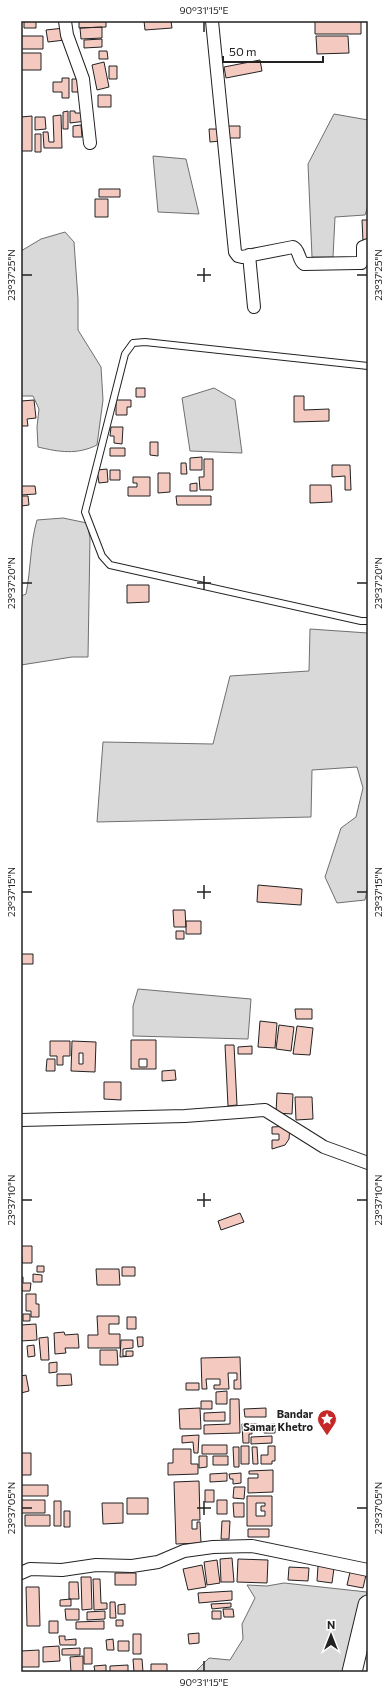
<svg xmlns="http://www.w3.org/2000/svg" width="389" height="1693" viewBox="0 0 389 1693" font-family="Commissioner,sans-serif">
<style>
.water{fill:#d9d9d9;stroke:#6f6f6f}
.building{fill:#f3c9c0;stroke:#222;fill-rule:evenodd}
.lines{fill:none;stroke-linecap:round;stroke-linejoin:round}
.lane-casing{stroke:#222;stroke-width:8}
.street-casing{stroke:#222;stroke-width:14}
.primary-casing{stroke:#222;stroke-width:21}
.lane{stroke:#fff;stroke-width:6}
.street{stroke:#fff;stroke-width:12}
.primary{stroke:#fff;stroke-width:19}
.ticks{fill:none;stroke:#222;stroke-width:1.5}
.labels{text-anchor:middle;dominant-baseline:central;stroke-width:3;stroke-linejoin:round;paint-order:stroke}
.poi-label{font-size:11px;font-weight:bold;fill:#222;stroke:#fff;text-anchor:end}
.neatline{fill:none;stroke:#222;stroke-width:1.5}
.ticks-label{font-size:10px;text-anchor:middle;fill:#222}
</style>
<rect width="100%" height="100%" fill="#fff"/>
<path class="water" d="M334 114 368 120V206L365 215 335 217 333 257H312L308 164Z
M153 156 186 159 199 214 158 212Z
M65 232 74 242 78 299V330L101 367 103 400 97 445C77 455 59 452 38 447L37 427 39 409 33 396H21V251L41 239Z
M214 388 235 400 242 453 190 451 182 398Z
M63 518 87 523 90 538 88 657H72L21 665V596L26 594C31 569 30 544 37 520Z
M310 629 368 633V886L365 900 337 903 325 877 341 828 356 817 363 788 357 767 312 770 311 817 97 822 103 742 213 744 230 676 309 671Z
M138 989 251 999 248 1039 133 1036V1006Z
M284 1583 367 1592 344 1672H195L209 1658 230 1660 243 1639 242 1624 255 1598 247 1585 267 1586Z"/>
<path class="building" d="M24 21H36V28H24Z
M79 21H106V27L79 28Z
M144 21H171L172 28 145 30Z
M315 21H361V34H315Z
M102 27V38L81 39 80 28Z
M64 28 65 40 48 42 46 30Z
M21 36H43V49H21Z
M316 36H348L349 53 317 54Z
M102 39V47L84 48V40Z
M99 51H107L108 59H99Z
M21 53H41V70H21Z
M260 60 262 71 226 78 224 67Z
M104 62 109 87 97 90 92 65Z
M109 66H117V79H109Z
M62 78H69V98H62V92H53V82H62Z
M72 79H82V92H72Z
M98 95H111V107H98Z
M68 111V129H63V112Z
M70 111H75V113H85L86 121 70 123Z
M61 115 62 148H44L43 132H48L49 142H54L53 116Z
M32 116V151H21V117Z
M35 117H45L46 129 35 130Z
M81 125 82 137H73V126Z
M227 126H240V138H228Z
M209 129H219L220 141 210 142Z
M35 134H41V152H35Z
M99 189H120V197H99Z
M95 199H108V217H95Z
M362 220H368V242H363Z
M136 388H145V397H136Z
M294 396H304V410L329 409V421L294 422Z
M34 400 36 418 27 419 28 426H21V401Z
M116 400H131V407H127V415H116Z
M111 427H123L122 444 114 443V436H110Z
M150 442H158V456L150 455Z
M110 448H125V456H110Z
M202 457V470H190V458Z
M204 459H213V490H200L199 477H204Z
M181 463H186L187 474H181Z
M332 465H350L351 490H345V476L332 477Z
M107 469 108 482 99 483 97 470Z
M110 470H120V480H110Z
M158 473H170V492L158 493Z
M133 477H150V496H128V487H137V483H133Z
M197 483V491H190V484Z
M310 485H331L332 502 310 503Z
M21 486H35L36 494 21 495Z
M21 496H28L29 505 21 506Z
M176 496H211V505H177Z
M127 585H149V602L127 603Z
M258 885 302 889 301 905 257 902Z
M173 910H185L186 927H174Z
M186 921H201V934H186Z
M176 931H184V939H176Z
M21 954H33V964H21Z
M295 1009H312V1019H296Z
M260 1021 277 1023 275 1048 258 1047Z
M279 1025 294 1027 291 1051 276 1049Z
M297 1026 313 1028 310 1055 293 1054Z
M131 1040H156V1069H131ZM139 1059H147V1067H139Z
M50 1041H70V1056H63V1065H57V1056H50Z
M72 1041 96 1042 95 1072 71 1071ZM79 1053H83V1064H79Z
M225 1045H234L237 1105 228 1106Z
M252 1046V1054H238V1047Z
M47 1059H55V1071H46Z
M175 1070 176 1080 162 1081V1071Z
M104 1082H121V1100L104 1099Z
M277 1093 293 1094 292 1114 276 1113Z
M295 1097H312L313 1119 296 1120Z
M290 1126 289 1139 285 1145 272 1149V1140H279V1134H272V1127Z
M240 1213 244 1222 221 1230 218 1221Z
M21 1246H32V1263H22Z
M37 1266H44V1272H37Z
M122 1267H135V1276H122Z
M96 1269H119L120 1285H97Z
M33 1274 42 1275V1282H33Z
M21 1276 23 1277V1283H31L30 1291H22Z
M26 1294H36V1304H39V1317H31V1311H26Z
M23 1314H30V1321H23Z
M97 1316H119V1324H109V1334H120V1348H88V1335H98Z
M127 1317H136V1329H127Z
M36 1324 37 1340 21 1341V1325Z
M64 1332 65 1335 78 1334 79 1348H65L66 1353 55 1354 54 1333Z
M48 1337 49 1360H41L39 1338Z
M137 1337H143V1346L138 1347Z
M121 1340H133V1348L123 1349V1356H126V1351H133V1356L120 1357Z
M34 1345 35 1356 28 1357 27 1346Z
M100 1350H117L118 1365H100Z
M240 1357 241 1389H234V1380H237V1373H228L229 1389H214V1385H220V1379H206L207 1389H202L201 1358Z
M57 1362V1372L49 1373V1363Z
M57 1374H71L72 1385 57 1386Z
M26 1375 29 1391 21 1393V1376Z
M186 1383H199V1390H186Z
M227 1391V1404H216V1392Z
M230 1399H239L240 1433 204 1434V1425L230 1424Z
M201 1401H212V1409H201Z
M200 1408 201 1429H180L179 1409Z
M266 1408V1417H245L244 1409Z
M225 1412V1421H204V1413Z
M242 1424H257V1431H252V1434H249V1443H243Z
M275 1424V1433H264V1425Z
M199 1435 198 1453H194L193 1442 182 1443V1436Z
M272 1436V1443L251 1444V1437Z
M202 1445H227V1454H202Z
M241 1446H249V1464H241Z
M268 1446H275V1461H272V1464H261V1455H268Z
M233 1447H239V1467H234Z
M252 1447H257L258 1464H253Z
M173 1449H191V1464H198V1474L168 1475V1463H173Z
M21 1453H31V1475H21Z
M199 1456H207V1467L199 1468Z
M213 1456H228V1465H213Z
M273 1470V1492L248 1493V1478H258V1474H249V1471Z
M227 1473V1481L210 1482V1474Z
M241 1473V1483L233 1484V1479H230L229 1474Z
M199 1481 200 1520H192V1529H197V1522H200L201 1543 176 1544 174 1482Z
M21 1485H48V1496H21Z
M234 1487H245L244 1499 233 1498Z
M205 1490H214V1502H205Z
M247 1496H272V1526H247Z
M127 1498H148V1514H127Z
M21 1500H45V1513H21Z
M217 1500H227V1514H217Z
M54 1501H61V1526H54Z
M102 1503H123V1523L103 1524Z
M233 1503H244V1517H234Z
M256 1503H265V1506H261V1511H265V1516H256Z
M64 1511H70V1527H64Z
M25 1515H50V1526H25Z
M222 1521H230L229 1539H221Z
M248 1529H269V1537H248Z
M232 1558 234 1582H221L220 1559Z
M238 1559 268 1560 267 1583 237 1582Z
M217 1560 220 1583 207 1585 204 1562Z
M202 1565 206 1587 188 1590 183 1569Z
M318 1566 334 1568 332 1583 317 1581Z
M289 1567 309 1568 308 1581 288 1580Z
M350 1572 366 1575 363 1588 347 1585Z
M115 1573H136V1585H115Z
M81 1577H91L92 1609 82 1610Z
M93 1579H100L101 1603H107V1609L94 1610Z
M69 1582H78L79 1599H69Z
M26 1587H39L40 1626H27Z
M232 1591V1600L199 1603 198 1593Z
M71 1599V1606H60V1600Z
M110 1602H115L116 1618H110Z
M231 1603V1607L212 1609 211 1604Z
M125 1604V1614H118V1605Z
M65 1609H79V1620H66Z
M223 1609H233L234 1617H224Z
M105 1611V1619L87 1620V1612Z
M212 1611H221V1619H212Z
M116 1620H123V1626H116Z
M49 1621H58V1633H49Z
M104 1621V1629H76V1622Z
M199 1633V1643L189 1644 188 1634Z
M133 1634H141V1654H133Z
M59 1636H65V1640L76 1639V1645H60Z
M113 1639 114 1650H107L106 1640Z
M118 1641H129V1651H118Z
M59 1646 60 1661 43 1662V1647Z
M80 1648V1655H62V1649Z
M84 1648H92V1664H84Z
M39 1650V1667H21V1651Z
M83 1656V1672H71L70 1657Z
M133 1659H142L143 1672H134Z
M151 1664H167V1672H151Z
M106 1665V1672H95L94 1666Z
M128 1665V1672H110V1666Z"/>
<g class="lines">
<g class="lane-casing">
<path id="lane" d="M368 366 145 342 133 343 125 354 85 512 102 556 110 565 361 621H368"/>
</g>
<g class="street-casing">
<path id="street" d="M65 21 67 35 83 79 90 143
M212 21 235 252 238 256 242 257 293 247C300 250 298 260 304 264L357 263H361L363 259V247L368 245
M249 255 254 307
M21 1120 185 1116 265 1110 324 1147 368 1163
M21 1573 30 1569 62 1570 96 1565 132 1566 158 1562 184 1551 213 1547 252 1546 368 1570"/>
</g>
<g class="primary-casing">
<path id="primary" d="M352 1672 368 1605"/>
</g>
<use href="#lane" class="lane"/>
<use href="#street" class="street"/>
<use href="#primary" class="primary"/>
</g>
<path class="ticks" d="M204 22V32M204 268V282M22 275H32M197 275H211M357 275H367M204 576V590M22 583H32M197 583H211M357 583H367M204 885V899M22 892H32M197 892H211M357 892H367M204 1193V1207M22 1200H32M197 1200H211M357 1200H367M204 1501V1515M22 1508H32M197 1508H211M357 1508H367M204 1661V1671"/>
<defs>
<g id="sight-pin" transform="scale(1)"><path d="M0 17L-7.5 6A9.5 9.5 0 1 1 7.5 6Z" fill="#c62828" stroke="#fff"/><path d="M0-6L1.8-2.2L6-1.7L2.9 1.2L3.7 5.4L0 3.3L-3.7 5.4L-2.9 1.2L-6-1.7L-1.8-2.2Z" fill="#fff"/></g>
</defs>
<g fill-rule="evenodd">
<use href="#sight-pin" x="327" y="1419"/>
</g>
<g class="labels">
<g class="poi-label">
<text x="313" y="1413">Bandar<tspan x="313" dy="13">Samar Khetro</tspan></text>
</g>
</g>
<rect width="389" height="1693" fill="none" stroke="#ffffff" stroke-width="44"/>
<g transform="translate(331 1635)" stroke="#ffffff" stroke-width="3" paint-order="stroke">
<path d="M0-3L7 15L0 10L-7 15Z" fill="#222222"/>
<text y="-6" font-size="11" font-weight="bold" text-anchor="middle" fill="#222222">N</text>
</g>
<path d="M223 56v6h100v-6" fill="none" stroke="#222222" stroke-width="2"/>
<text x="229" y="56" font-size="12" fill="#222222" stroke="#ffffff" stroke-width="3" paint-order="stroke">50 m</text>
<rect x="22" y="22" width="345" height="1649" class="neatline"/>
<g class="ticks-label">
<text x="204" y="14">90°31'15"E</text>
<text transform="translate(11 275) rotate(-90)" y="4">23°37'25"N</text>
<text transform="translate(378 275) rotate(-90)" y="4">23°37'25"N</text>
<text transform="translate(11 583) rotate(-90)" y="4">23°37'20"N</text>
<text transform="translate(378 583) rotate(-90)" y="4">23°37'20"N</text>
<text transform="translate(11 892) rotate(-90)" y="4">23°37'15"N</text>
<text transform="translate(378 892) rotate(-90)" y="4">23°37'15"N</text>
<text transform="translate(11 1200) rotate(-90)" y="4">23°37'10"N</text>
<text transform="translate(378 1200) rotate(-90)" y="4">23°37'10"N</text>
<text transform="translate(11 1508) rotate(-90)" y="4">23°37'05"N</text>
<text transform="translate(378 1508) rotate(-90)" y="4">23°37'05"N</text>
<text x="204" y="1686">90°31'15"E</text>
</g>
</svg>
